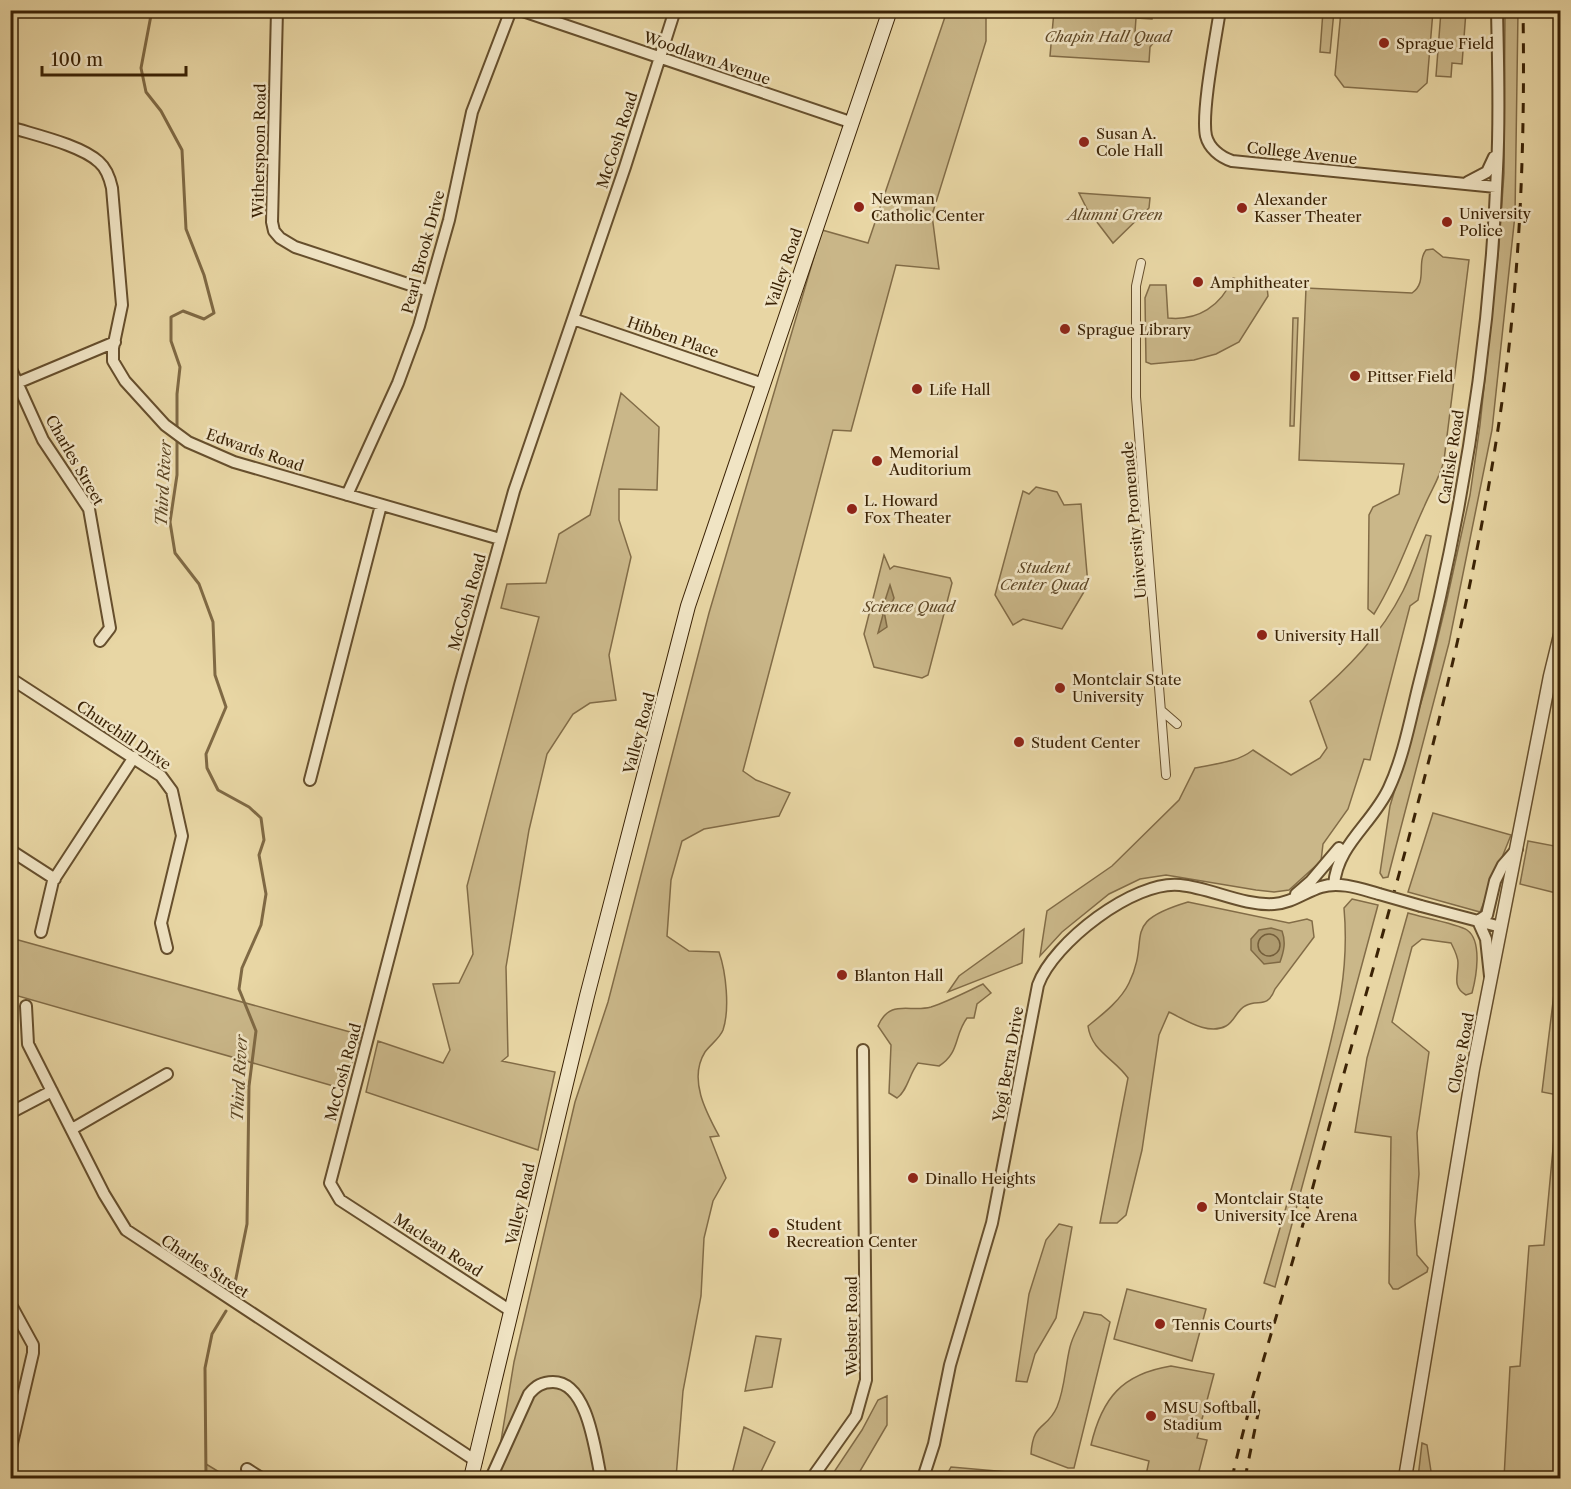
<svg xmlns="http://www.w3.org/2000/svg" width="1571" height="1489" viewBox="0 0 1571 1489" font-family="'Libre Caslon Text',serif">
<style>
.green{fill:#cab789;stroke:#826c47;stroke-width:1.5}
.water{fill:#ad996e;stroke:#7f6944;stroke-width:1.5}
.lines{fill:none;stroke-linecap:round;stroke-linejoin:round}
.shore{stroke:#745e3a;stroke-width:1.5}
.stream{stroke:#7f6944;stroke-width:3}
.pedestrian-casing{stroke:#664f2d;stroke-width:10}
.minor-casing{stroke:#664f2d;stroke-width:14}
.tertiary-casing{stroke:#664f2d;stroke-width:15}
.secondary-casing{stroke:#3a2205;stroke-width:16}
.pedestrian{stroke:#f0e4c4;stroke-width:8}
.minor{stroke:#f0e4c4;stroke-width:10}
.tertiary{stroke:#f0e4c4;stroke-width:12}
.secondary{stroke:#f0e4c4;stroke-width:14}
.rail{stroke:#3a2205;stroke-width:3;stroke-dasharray:10 10;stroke-linecap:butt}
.minor-bridge-casing{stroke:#664f2d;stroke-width:14;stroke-linecap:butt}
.minor-bridge{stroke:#f0e4c4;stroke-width:10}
.poi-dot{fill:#8f2418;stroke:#f0e4c4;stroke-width:2}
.labels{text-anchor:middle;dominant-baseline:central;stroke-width:5;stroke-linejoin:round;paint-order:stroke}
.park-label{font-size:15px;font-style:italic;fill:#5e4726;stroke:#f0e4c4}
.poi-label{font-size:15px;fill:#3a2205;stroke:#f0e4c4;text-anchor:start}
.street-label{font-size:15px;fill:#3a2205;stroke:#f0e4c4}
.water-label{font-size:16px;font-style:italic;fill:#5c4624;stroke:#f0e4c4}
</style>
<rect width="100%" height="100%" fill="#e8d6a4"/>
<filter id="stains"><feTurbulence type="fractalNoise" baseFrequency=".00333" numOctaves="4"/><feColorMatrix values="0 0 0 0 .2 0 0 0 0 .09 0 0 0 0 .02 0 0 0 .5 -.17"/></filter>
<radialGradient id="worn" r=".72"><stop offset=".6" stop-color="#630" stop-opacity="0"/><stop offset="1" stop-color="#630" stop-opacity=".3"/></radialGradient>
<path class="green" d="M947 11H986V41L932 215 939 269 896 265 851 431 833 430 743 771 756 780 790 793 779 816 704 829 682 841 671 880 667 936 689 951 719 952C726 972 730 1009 723 1030 720 1038 710 1045 705 1052 688 1079 706 1112 719 1136L710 1137 726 1178 713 1201 704 1238 701 1296 683 1391 676 1478H502L497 1465 514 1362 575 1102 608 1002 709 613 822 230 868 243Z
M1054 11H1153L1152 19 1136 18 1135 32 1150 33V37L1157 38 1150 47 1149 62 1050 56Z
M1323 11H1334L1330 53 1320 52Z
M1341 11H1433L1427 83 1417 92 1344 87 1335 75Z
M1441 11H1466L1462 64 1452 63 1451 77 1436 76Z
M1505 11H1518L1515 215 1492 430 1449 643 1388 877 1383 878 1380 873 1390 806 1426 686 1446 604 1470 495 1480 425 1499 245 1504 173Z
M1079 193 1150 198 1149 208 1113 243 1087 209Z
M1433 249 1443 257 1469 260 1444 460C1440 478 1431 490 1424 507 1407 544 1395 580 1374 614L1368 609 1369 515 1373 507 1399 494 1404 464 1299 460 1306 288 1412 293C1428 282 1416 263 1426 250Z
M1233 278C1244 282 1258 280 1267 287L1268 296 1239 342 1216 354 1194 360 1151 364 1146 362 1145 298 1150 285H1166L1168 318C1198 321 1221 306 1233 278Z
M1293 318H1298L1294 426H1290Z
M621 393 659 427 657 490 619 489V520L631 557 609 655 616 700 590 703 573 714 547 754 529 830 506 967 508 1056 502 1061 555 1072 538 1150 366 1092 378 1041 443 1063 450 1050 433 984 459 983 473 954 467 886 539 617 501 608 507 584 546 583 559 534 590 515Z
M1036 487 1057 492 1064 505 1081 504 1088 585 1062 629 1023 619 1013 625 995 595 1023 491 1029 494Z
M1426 535 1431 536 1418 600 1410 606 1370 760 1364 759 1348 809 1323 844 1321 861 1289 890 1274 892 1256 890 1166 875 1140 879 1109 894 1062 932 1040 956 1047 911 1112 866 1179 800 1195 768C1217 763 1236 763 1253 750L1291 775 1320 758 1327 748 1310 701C1347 669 1381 635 1403 591 1412 573 1418 554 1426 535Z
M884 555 890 569 894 566 950 578 952 583 928 675 922 678 874 667 864 634Z
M1433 813 1511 835 1480 912 1408 892Z
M1528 841 1560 847V894L1520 884Z
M1352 899 1378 905 1275 1287 1264 1283C1283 1218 1302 1154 1319 1088 1335 1025 1350 975 1344 908Z
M1188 902 1289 923 1307 919 1312 921 1314 937 1275 989C1267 1010 1258 998 1245 1006 1237 1010 1234 1022 1226 1026 1208 1036 1184 1019 1169 1012L1159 1035 1142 1150 1126 1215 1117 1223H1100L1128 1078C1115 1059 1091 1051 1088 1026 1103 1014 1121 1000 1129 983 1152 936 1118 923 1188 902Z
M1408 913C1421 917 1458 924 1467 930 1483 941 1476 978 1472 993L1466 995C1452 987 1458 976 1458 963 1458 956 1454 949 1451 943L1422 939 1412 947 1392 1022 1429 1052 1417 1133 1419 1174 1415 1221 1417 1255 1428 1268 1427 1272 1398 1289H1393L1389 1283 1391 1137 1355 1132 1367 1058Z
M1024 929 1022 963 948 992 959 976Z
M11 938 361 1035 344 1089 11 994Z
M1558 961 1560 962V1478H1504L1510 1367 1520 1366 1529 1246 1544 1245 1558 1095 1542 1092Z
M983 984 991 993 977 1004 974 1018H967C954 1035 960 1053 939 1066L918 1063C909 1074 908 1090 897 1098L889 1093 891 1045 878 1026C890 998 910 1013 931 1007 949 1001 966 992 983 984Z
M1059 1224 1072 1227 1056 1318 1035 1354 1027 1382 1016 1381 1029 1294 1046 1240Z
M1127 1289 1206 1309 1192 1361 1114 1339Z
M1084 1312 1101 1315 1110 1322 1074 1468H1068L1031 1454C1033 1421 1047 1430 1057 1407 1065 1388 1065 1367 1070 1347 1073 1334 1081 1324 1084 1312Z
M756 1336 781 1339 772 1387 745 1391Z
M1171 1366 1214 1374 1197 1438 1207 1440 1198 1475C1184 1483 1161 1479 1146 1475L1149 1461 1091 1445C1102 1398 1122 1374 1171 1366Z
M887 1396V1425L856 1478H830L862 1430 878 1400Z
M744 1427 775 1442 758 1478H731Z
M1422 1443 1427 1445 1432 1478H1418Z
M206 1464 229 1478H230H206Z
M951 1467 1008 1472 1030 1478H945Z"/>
<path class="water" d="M890 585 894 598 891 605 882 610Z
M884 611 887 627 878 633Z
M1271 928 1282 931C1286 942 1284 951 1280 962L1264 964 1251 950V939L1259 930Z"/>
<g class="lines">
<path class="shore" d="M1258 945a11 11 0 1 1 22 0a11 11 0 1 1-22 0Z"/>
<path class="stream" d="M152 10 141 68 146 92 161 111 182 150 186 229 204 275 214 313 204 319 183 311 171 317V341L180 367 177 394V430
M177 436V475L170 522 175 553 199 584 213 622 215 675 226 707 206 754 207 768 218 790 249 807 261 818 264 840 259 855 266 894 261 925 242 968 239 989 256 1031 249 1086 247 1224 234 1288
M206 1478 205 1368 212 1334 226 1311"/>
<g class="pedestrian-casing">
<path id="pedestrian" d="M1141 263 1136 286V397L1166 775
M1162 711 1177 724"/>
</g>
<g class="minor-casing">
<path id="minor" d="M277 10 272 222 274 231 280 238 295 247 429 291
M520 10 850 122
M1220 10C1216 37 1201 112 1206 136 1209 148 1220 157 1232 161L1496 187
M10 127C35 135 81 145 99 162 106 168 110 179 112 188L122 305 113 348V361L125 381 165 425 188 442 234 462 500 539
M1468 182 1487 172 1494 157
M573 319 763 384
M10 367 43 440 89 509 110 628 100 641
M10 386 115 342
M347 495 398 383 419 326 449 220 472 112 511 10
M10 678 161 776 172 791 182 836 161 923 167 948
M310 780 381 505
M10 850 55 879
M1334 885C1337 845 1373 823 1389 788 1403 758 1410 721 1418 688 1462 519 1490 344 1497 169 1500 116 1498 63 1497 10
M1296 894 1311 881 1339 848
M1421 906 1501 927
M41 932 53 881 134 757
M1490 976 1486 939 1478 921 1487 915 1495 881 1503 865 1517 849
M26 1006 28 1044 104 1194 126 1230 476 1461
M10 1113 52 1091
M72 1129 167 1074
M10 1303 33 1345V1353L10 1452
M511 1311 340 1200 330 1183 460 685 514 491 625 167 675 10
M247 1469 261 1478
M491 1478 529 1394C536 1386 542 1382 553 1382 588 1382 595 1451 601 1478
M812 1478 856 1416 866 1380 863 1050
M923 1478 934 1444 950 1365 992 1223 1038 985C1053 943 1134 880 1180 885 1211 888 1243 906 1274 904 1292 903 1305 892 1321 887 1340 881 1361 889 1379 894"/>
</g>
<g class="tertiary-casing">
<path id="tertiary" d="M1405 1478 1473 1069 1550 676 1560 635"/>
</g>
<g class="secondary-casing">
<path id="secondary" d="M471 1478 587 996 688 606 890 10"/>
</g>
<use href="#pedestrian" class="pedestrian"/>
<use href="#minor" class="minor"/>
<use href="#tertiary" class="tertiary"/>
<use href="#secondary" class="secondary"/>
<path class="rail" d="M1232 1478C1251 1393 1280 1309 1303 1224 1377 943 1469 662 1506 372 1521 252 1525 132 1523 10
M1245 1478 1259 1409"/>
<g class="minor-bridge-casing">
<path id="minor-bridge" d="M1379 894 1421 906"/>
</g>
<use href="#minor-bridge" class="minor-bridge"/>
</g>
<g class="poi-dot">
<circle cx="1384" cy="43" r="6"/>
<circle cx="1084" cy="142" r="6"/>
<circle cx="859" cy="207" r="6"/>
<circle cx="1242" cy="208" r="6"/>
<circle cx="1447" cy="222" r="6"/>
<circle cx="1198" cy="282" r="6"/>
<circle cx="1065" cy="329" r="6"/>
<circle cx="1355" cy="376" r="6"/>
<circle cx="917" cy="389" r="6"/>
<circle cx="877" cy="461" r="6"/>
<circle cx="852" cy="509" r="6"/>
<circle cx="1262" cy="635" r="6"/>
<circle cx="1060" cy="688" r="6"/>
<circle cx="1019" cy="742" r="6"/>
<circle cx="842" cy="975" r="6"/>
<circle cx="913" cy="1178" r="6"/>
<circle cx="1202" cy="1207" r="6"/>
<circle cx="774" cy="1233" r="6"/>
<circle cx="1160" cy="1324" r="6"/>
<circle cx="1151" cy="1416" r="6"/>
</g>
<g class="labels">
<g class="park-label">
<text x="1108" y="36">Chapin Hall Quad</text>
<text x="1115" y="214">Alumni Green</text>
<text x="1044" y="567">Student<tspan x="1044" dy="17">Center Quad</tspan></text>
<text x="909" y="606">Science Quad</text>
</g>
<g class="poi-label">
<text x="1396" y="43">Sprague Field</text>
<text x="1096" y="133">Susan A.<tspan x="1096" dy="17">Cole Hall</tspan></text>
<text x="871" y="198">Newman<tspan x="871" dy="17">Catholic Center</tspan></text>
<text x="1254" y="199">Alexander<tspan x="1254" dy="17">Kasser Theater</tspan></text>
<text x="1459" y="213">University<tspan x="1459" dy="17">Police</tspan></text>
<text x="1210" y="282">Amphitheater</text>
<text x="1077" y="329">Sprague Library</text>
<text x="1367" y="376">Pittser Field</text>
<text x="929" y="389">Life Hall</text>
<text x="889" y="452">Memorial<tspan x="889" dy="17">Auditorium</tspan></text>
<text x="864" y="500">L. Howard<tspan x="864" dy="17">Fox Theater</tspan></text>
<text x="1274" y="635">University Hall</text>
<text x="1072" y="679">Montclair State<tspan x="1072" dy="17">University</tspan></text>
<text x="1031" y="742">Student Center</text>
<text x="854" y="975">Blanton Hall</text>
<text x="925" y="1178">Dinallo Heights</text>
<text x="1214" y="1198">Montclair State<tspan x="1214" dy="17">University Ice Arena</tspan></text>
<text x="786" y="1224">Student<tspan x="786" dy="17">Recreation Center</tspan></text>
<text x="1172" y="1324">Tennis Courts</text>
<text x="1163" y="1407">MSU Softball<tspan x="1163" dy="17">Stadium</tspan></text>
</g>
<g class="street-label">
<text transform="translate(707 58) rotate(19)">Woodlawn Avenue</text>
<text transform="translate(617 140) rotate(-72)">McCosh Road</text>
<text transform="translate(259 151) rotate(-89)">Witherspoon Road</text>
<text transform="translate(1302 153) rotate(6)">College Avenue</text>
<text transform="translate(423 252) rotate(-75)">Pearl Brook Drive</text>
<text transform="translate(784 268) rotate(-71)">Valley Road</text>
<text transform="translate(673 337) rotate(19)">Hibben Place</text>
<text transform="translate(255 450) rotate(19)">Edwards Road</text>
<text transform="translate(1451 457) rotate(-81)">Carlisle Road</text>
<text transform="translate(75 460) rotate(60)">Charles Street</text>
<text transform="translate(1134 520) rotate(-95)">University Promenade</text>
<text transform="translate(467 602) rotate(-74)">McCosh Road</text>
<text transform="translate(639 733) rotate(-75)">Valley Road</text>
<text transform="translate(124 735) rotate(34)">Churchill Drive</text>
<text transform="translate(1461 1053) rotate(-79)">Clove Road</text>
<text transform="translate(1008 1064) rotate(-80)">Yogi Berra Drive</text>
<text transform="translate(343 1072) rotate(-75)">McCosh Road</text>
<text transform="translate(520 1204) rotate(-77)">Valley Road</text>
<text transform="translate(438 1245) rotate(33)">Maclean Road</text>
<text transform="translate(205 1266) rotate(33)">Charles Street</text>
<text transform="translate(851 1326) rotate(-90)">Webster Road</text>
</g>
<g class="water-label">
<text transform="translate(163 483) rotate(-87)">Third River</text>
<text transform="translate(239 1078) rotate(-87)">Third River</text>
</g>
</g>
<rect width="1571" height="1489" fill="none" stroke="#e8d6a4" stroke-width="36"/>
<rect x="12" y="12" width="1547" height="1465" fill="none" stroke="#3a2205" stroke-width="3"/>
<rect x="18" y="18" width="1535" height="1453" fill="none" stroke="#3a2205" stroke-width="1.5"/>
<path d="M42 66v9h144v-9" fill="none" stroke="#3a2205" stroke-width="3"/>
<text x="51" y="66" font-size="18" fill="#3a2205" stroke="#f0e4c4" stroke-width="4.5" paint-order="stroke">100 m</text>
<rect width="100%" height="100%" filter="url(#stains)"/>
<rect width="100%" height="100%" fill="url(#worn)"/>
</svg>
